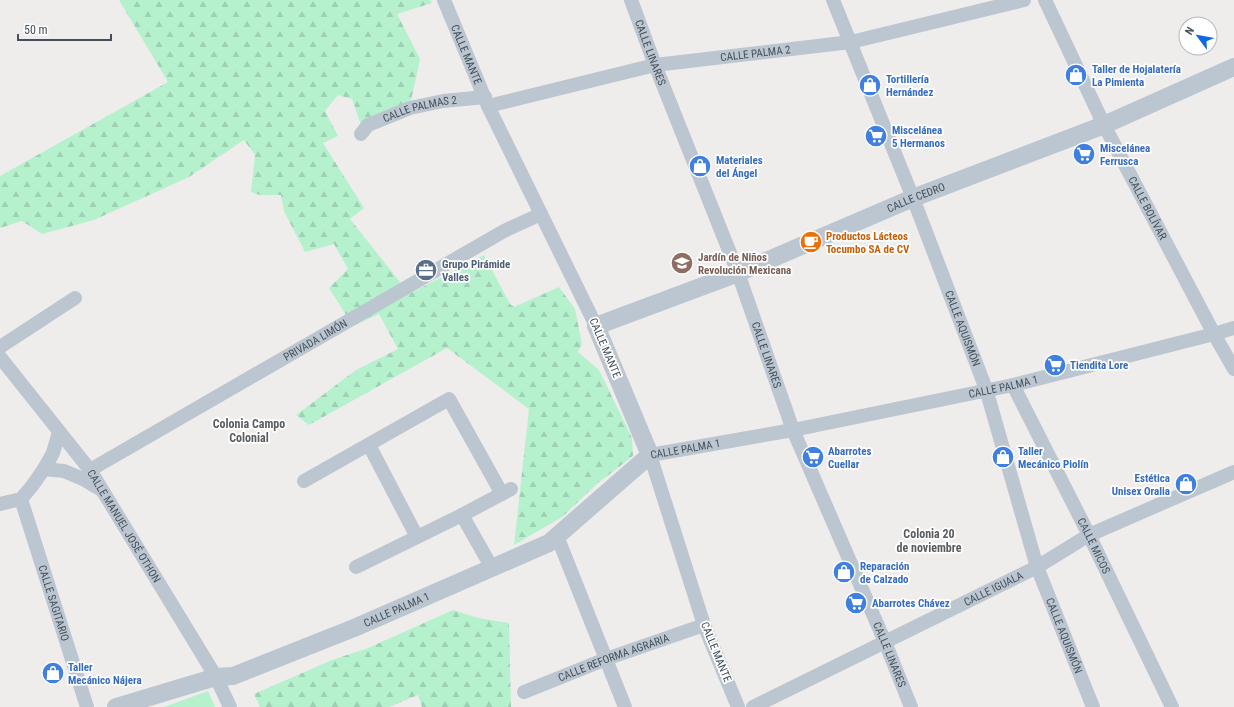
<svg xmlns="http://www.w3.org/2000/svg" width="1234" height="707" viewBox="0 0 1234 707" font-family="'Roboto Condensed',sans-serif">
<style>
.grass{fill:#b6f1ce}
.forest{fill:url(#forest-firs)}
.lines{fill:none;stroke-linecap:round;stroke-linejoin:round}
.minor{stroke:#bbc6d0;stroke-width:14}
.tertiary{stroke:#bbc6d0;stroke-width:18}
.labels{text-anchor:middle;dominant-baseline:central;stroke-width:3.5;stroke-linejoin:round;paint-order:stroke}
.street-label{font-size:11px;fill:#434f5a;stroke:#fff}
.shop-label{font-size:11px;font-weight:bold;fill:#366cbe;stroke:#fff;text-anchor:start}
.food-label{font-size:11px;font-weight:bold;fill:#c56008;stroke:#fff;text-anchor:start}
.education-label{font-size:11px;font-weight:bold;fill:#785e54;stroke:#fff;text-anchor:start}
.service-label{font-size:11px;font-weight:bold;fill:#4e5e75;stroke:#fff;text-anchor:start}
.neighbourhood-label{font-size:12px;font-weight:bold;fill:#585c61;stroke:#fff}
</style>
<defs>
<pattern id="forest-firs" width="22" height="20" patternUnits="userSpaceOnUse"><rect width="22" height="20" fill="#b6f1ce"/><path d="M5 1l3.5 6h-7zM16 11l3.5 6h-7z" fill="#9ed0b3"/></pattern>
</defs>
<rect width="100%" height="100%" fill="#efecec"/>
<path class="grass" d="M208 691 215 707H164Z"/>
<path class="forest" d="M119 0H430L432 3 397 14 420 59 410 105 361 125 352 99 338 95 325 111 338 136 323 143 364 208 350 219 404 287 411 293 484 255 510 304 514 307 559 287 575 309 582 344 578 352 599 370 632 438 633 456 598 483 562 517 514 545 529 409 447 348 309 425 296 415 356 370 398 349 379 314 353 326 329 288 348 269 334 244 305 252 284 211 281 195H260L251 192 255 155 244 140 189 177 94 220 42 234 22 221 0 228V176L168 82Z
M453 610 478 618 509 623 511 707H422L418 695 389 707H260L254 694 332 660 368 648Z"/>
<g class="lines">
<g class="minor">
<path id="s1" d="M444 0 488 106 596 326"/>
<path id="s2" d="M631 0 655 65 738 273 793 430 885 642 911 707"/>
<path id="s3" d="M833 0 913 198 986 389 1037 567 1093 707"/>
<path id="s4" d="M1045 0 1104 125 1214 334 1234 369"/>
<path id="s5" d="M488 106 655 65 851 42 1024 0"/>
<path id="s6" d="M361 134 368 125 410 108 443 101 485 97"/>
<path d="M0 347 75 298"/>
<path id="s7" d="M0 357 90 470 216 677 230 707"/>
<path id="s8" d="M1013 385 1089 535 1172 707"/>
<path d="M369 445 417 537"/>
<path d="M44 469 53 453 59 432"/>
<path id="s9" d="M90 470 504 231 541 214"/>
<path d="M304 481 449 399 502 494"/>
<path id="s10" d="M21 499 87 707"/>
<path d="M0 504 21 499 32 486 44 469 64 471 83 479 100 489"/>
<path d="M462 515 492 568"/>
<path d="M557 536 625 707"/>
<path d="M356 567 462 515 511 489"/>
<path id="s11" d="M524 692 606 659 704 625"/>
<path id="s12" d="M738 707 704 625 650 455 793 430 1013 385 1214 334 1234 328"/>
<path id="s13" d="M753 707 1037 567 1089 535 1234 472"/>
</g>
<path class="tertiary" id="s14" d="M116 707 216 677 233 676 354 628 549 543 650 455 596 326 738 273 913 198 1104 125 1234 67"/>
</g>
<defs>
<g id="shop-disc" transform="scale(1.15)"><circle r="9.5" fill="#3f7fe0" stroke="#fff"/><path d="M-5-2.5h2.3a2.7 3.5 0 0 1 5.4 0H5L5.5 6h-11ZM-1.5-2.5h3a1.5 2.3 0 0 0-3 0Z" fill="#fff"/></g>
<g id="supermarket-disc" transform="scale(1.15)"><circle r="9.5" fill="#3f7fe0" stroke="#fff"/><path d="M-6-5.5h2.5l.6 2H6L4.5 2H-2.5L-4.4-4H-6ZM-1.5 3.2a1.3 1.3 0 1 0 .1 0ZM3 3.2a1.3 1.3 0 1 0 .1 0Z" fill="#fff"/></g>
<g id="cafe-disc" transform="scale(1.15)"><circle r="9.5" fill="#e8710a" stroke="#fff"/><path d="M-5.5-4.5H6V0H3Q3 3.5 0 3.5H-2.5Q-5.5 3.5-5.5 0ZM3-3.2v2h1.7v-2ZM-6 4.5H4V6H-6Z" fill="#fff"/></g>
<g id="school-disc" transform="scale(1.15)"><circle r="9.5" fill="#8d6e63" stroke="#fff"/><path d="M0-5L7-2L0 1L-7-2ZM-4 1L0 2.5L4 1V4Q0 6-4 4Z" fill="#fff"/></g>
<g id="office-disc" transform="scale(1.15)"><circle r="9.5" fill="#5c6f8a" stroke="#fff"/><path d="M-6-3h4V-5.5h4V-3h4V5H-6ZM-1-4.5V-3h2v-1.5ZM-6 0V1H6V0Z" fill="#fff"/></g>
</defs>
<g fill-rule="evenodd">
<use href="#shop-disc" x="1076" y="75"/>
<use href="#shop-disc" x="870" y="85"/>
<use href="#supermarket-disc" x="876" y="136"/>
<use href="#supermarket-disc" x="1084" y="154"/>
<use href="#shop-disc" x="700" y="166"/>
<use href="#cafe-disc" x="811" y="242"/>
<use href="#school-disc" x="682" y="263"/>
<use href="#office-disc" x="426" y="270"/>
<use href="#supermarket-disc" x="1055" y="365"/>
<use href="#supermarket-disc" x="813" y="457"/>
<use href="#shop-disc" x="1003" y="457"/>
<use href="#shop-disc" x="1186" y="484"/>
<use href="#shop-disc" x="844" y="572"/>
<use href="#supermarket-disc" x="856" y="603"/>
<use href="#shop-disc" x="53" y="673"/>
</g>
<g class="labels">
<g class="street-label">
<text stroke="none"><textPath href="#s2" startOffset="56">CALLE LINARES</textPath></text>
<text stroke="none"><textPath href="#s5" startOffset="273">CALLE PALMA 2</textPath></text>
<text stroke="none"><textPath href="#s1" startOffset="59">CALLE MANTE</textPath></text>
<text stroke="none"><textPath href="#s6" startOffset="66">CALLE PALMAS 2</textPath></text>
<text stroke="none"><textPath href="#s14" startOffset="1083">CALLE CEDRO</textPath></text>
<text stroke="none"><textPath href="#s4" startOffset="232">CALLE BOLÍVAR</textPath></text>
<text stroke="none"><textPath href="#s3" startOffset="353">CALLE AQUISMÓN</textPath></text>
<text stroke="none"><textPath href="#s9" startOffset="260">PRIVADA LIMÓN</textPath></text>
<text transform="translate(605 348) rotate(67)">CALLE MANTE</text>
<text stroke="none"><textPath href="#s2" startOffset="380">CALLE LINARES</textPath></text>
<text stroke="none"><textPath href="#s12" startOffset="627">CALLE PALMA 1</textPath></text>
<text stroke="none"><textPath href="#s12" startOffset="303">CALLE PALMA 1</textPath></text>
<text stroke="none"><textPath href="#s7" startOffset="210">CALLE MANUEL JOSÉ OTHON</textPath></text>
<text stroke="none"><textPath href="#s8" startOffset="180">CALLE MICOS</textPath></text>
<text stroke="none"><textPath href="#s13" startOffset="268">CALLE IGUALA</textPath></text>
<text stroke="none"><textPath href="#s10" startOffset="109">CALLE SAGITARIO</textPath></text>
<text stroke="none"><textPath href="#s14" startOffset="298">CALLE PALMA 1</textPath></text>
<text stroke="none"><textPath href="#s3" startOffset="677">CALLE AQUISMÓN</textPath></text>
<text transform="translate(716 652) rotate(68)">CALLE MANTE</text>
<text stroke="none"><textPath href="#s2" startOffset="704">CALLE LINARES</textPath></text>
<text stroke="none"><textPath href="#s11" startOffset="96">CALLE REFORMA AGRARIA</textPath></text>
</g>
<g class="shop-label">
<text x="1092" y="69">Taller de Hojalatería<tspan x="1092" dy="13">La Pimienta</tspan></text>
<text x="886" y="79">Tortillería<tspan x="886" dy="13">Hernández</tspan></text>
<text x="892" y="130">Miscelánea<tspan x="892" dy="13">5 Hermanos</tspan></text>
<text x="1100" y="148">Miscelánea<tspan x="1100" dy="13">Ferrusca</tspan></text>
<text x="716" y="160">Materiales<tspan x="716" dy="13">del Ángel</tspan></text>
<text x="1070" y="365">Tiendita Lore</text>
<text x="828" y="451">Abarrotes<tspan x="828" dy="13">Cuellar</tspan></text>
<text x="1018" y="451">Taller<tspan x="1018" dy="13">Mecánico Piolín</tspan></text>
<text x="1170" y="478" text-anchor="end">Estética<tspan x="1170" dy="13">Unisex Oralia</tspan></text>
<text x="860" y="566">Reparación<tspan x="860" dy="13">de Calzado</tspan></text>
<text x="872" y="603">Abarrotes Chávez</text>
<text x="68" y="667">Taller<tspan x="68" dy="13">Mecánico Nájera</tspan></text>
</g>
<g class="food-label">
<text x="826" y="236">Productos Lácteos<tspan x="826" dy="13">Tocumbo SA de CV</tspan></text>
</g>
<g class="education-label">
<text x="698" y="257">Jardín de Niños<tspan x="698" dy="13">Revolución Mexicana</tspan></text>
</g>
<g class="service-label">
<text x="442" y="264">Grupo Pirámide<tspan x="442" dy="13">Valles</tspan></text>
</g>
<g class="neighbourhood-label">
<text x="249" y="424">Colonia Campo<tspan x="249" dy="14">Colonial</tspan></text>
<text x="929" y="534">Colonia 20<tspan x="929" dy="14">de noviembre</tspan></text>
</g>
</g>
<g transform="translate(1198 36) rotate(302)"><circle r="19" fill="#ffffff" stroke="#b4b9bd"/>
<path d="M0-3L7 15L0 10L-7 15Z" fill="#0e67e7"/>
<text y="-6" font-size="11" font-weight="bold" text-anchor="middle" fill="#434f5a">N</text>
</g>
<path d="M18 34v6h93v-6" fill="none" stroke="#434f5a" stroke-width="2"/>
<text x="24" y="34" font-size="12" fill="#434f5a" stroke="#ffffff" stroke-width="3" paint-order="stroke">50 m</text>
</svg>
